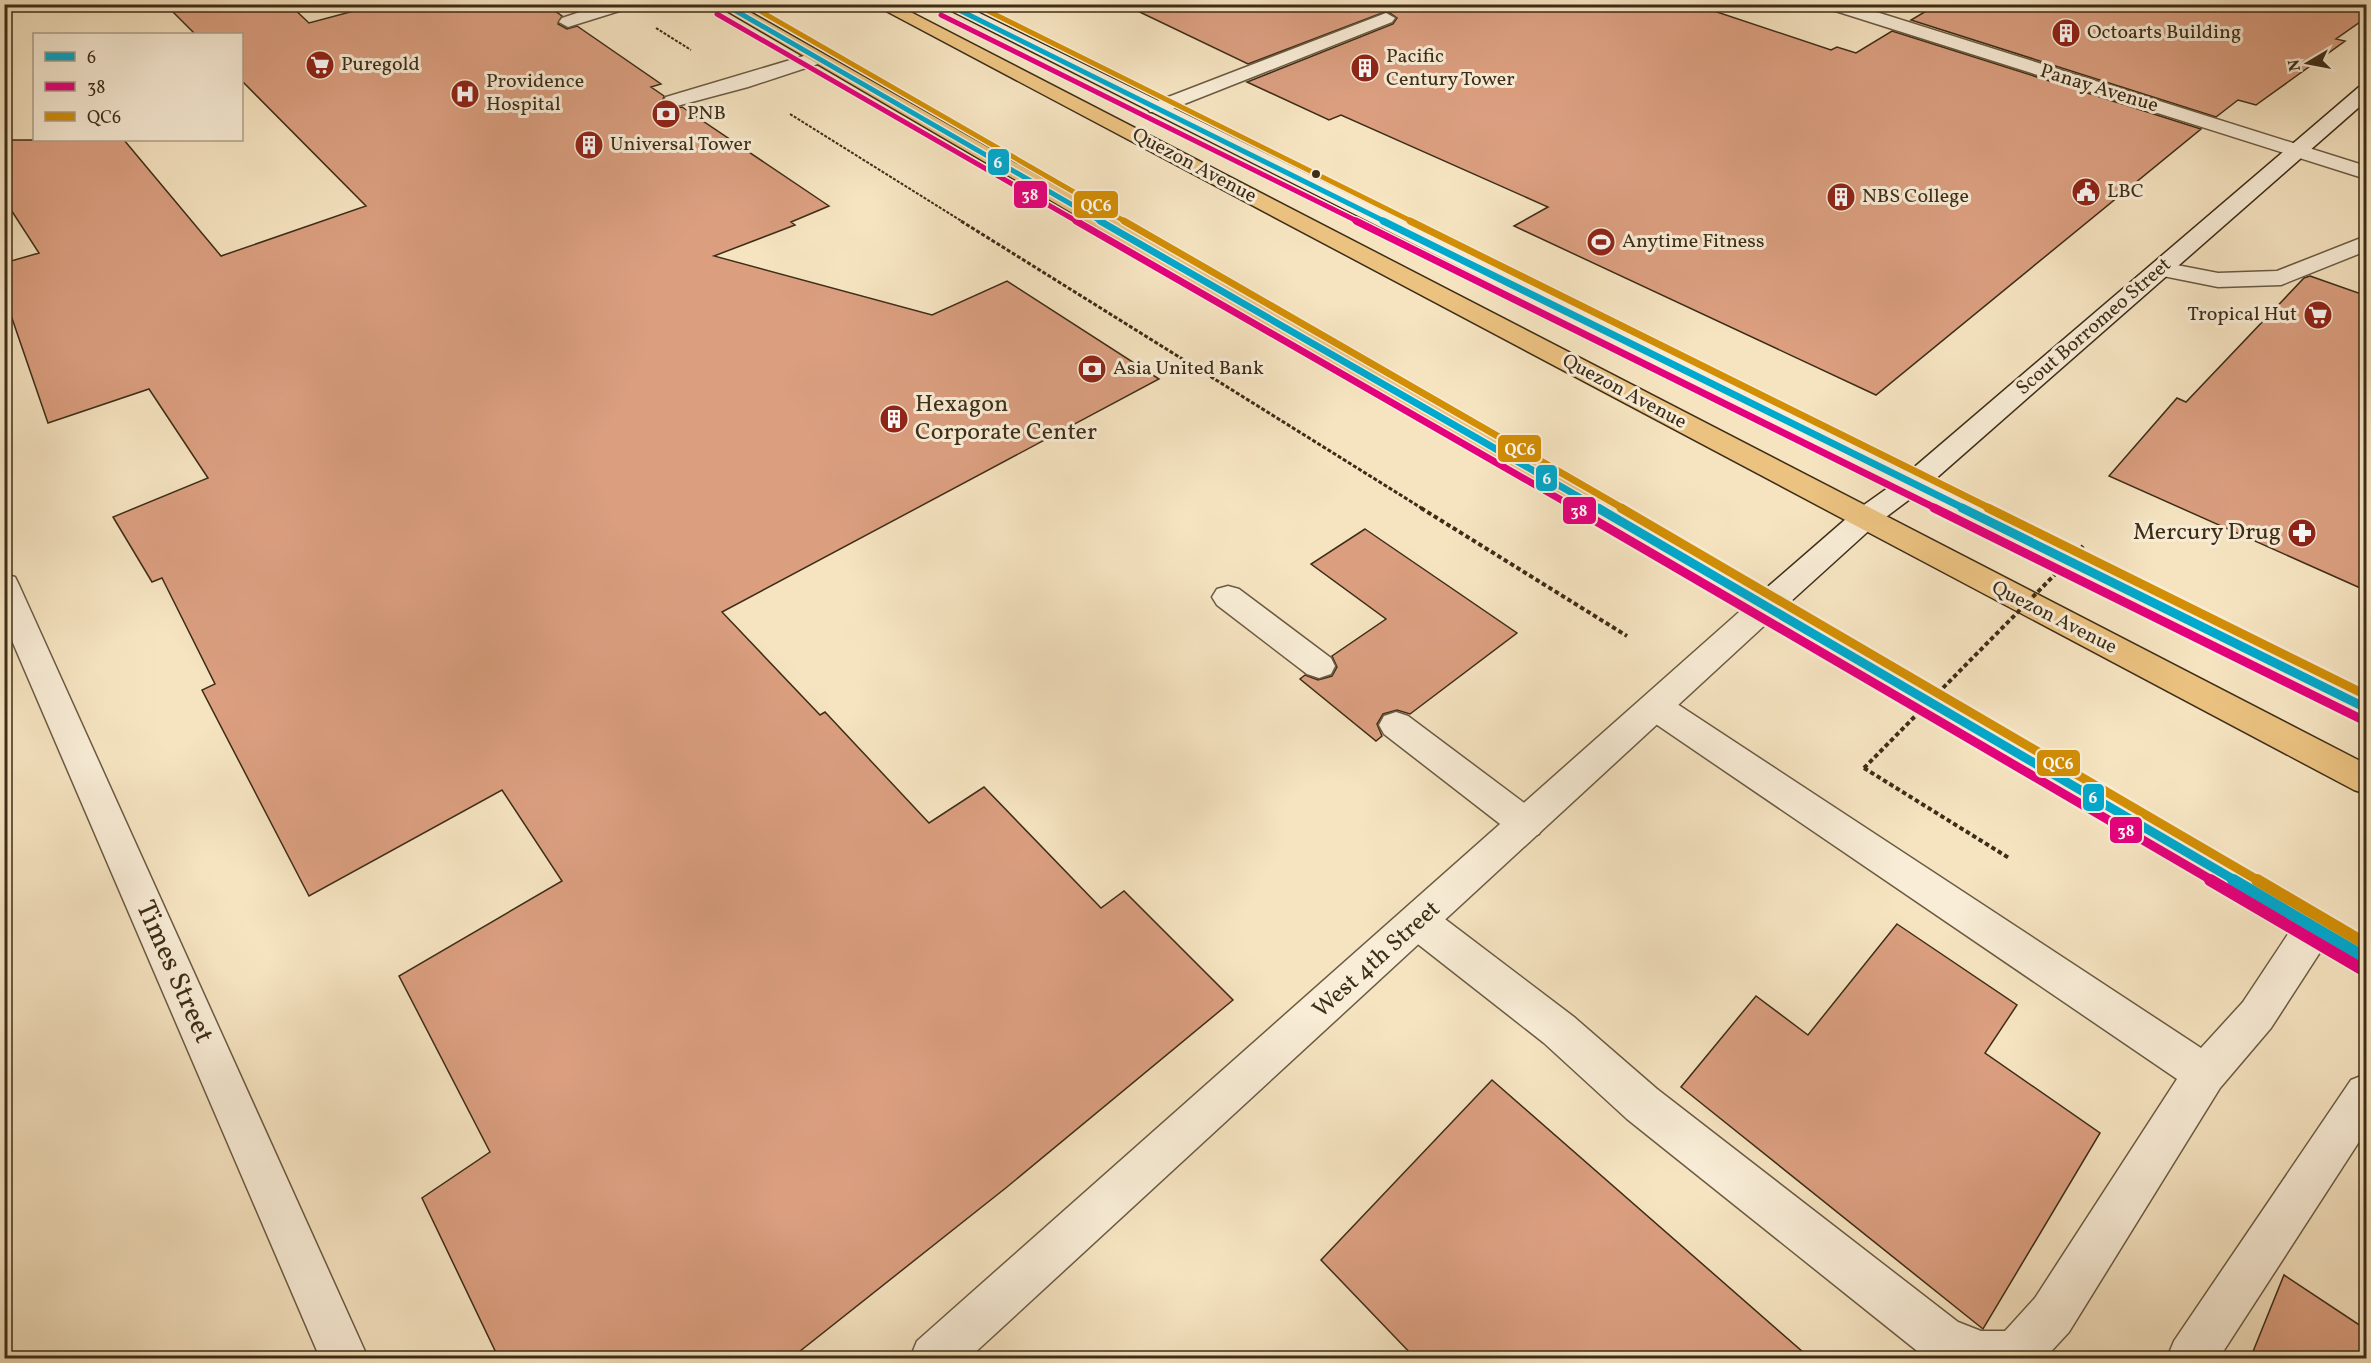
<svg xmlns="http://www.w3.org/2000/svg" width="2371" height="1363" viewBox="0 0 2371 1363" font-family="Vollkorn,serif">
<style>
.building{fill:#db9f80;stroke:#3d2d17;stroke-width:1.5}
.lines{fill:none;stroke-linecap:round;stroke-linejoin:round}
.lane-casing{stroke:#6b5b42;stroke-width:3}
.street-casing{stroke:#6b5b42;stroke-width:3}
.secondary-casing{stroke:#3d2d17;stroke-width:3}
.primary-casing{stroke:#3d2d17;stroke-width:3}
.path-far2{stroke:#3d2d17;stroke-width:2;stroke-dasharray:3 1.5;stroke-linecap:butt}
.path-far1{stroke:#3d2d17;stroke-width:3;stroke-dasharray:4 2;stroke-linecap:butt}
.path{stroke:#3d2d17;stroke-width:4;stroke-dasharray:4.5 3;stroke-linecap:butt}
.lane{fill:#f9edd7;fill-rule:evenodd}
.street{fill:#f9edd7;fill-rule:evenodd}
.secondary{fill:#f9edd7;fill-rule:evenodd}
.primary{fill:#ebc280;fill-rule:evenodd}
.path-bridge{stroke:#3d2d17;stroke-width:4;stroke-dasharray:4.5 3;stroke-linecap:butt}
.bus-1-far3-casing{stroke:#f9edd7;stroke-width:8}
.bus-1-far2-casing{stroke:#f9edd7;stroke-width:10}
.bus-1-far1-casing{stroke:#f9edd7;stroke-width:14}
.bus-1-casing{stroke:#f9edd7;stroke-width:16}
.bus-2-far3-casing{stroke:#f9edd7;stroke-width:8}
.bus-2-far2-casing{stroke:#f9edd7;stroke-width:10}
.bus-2-far1-casing{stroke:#f9edd7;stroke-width:14}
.bus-2-casing{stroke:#f9edd7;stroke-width:16}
.bus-3-far3-casing{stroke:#f9edd7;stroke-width:8}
.bus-3-far2-casing{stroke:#f9edd7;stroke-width:10}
.bus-3-far1-casing{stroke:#f9edd7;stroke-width:14}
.bus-3-casing{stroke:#f9edd7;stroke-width:16}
.bus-1-far3{stroke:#00a9ce;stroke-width:5}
.bus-1-far2{stroke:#00a9ce;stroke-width:7}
.bus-1-far1{stroke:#00a9ce;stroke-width:9}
.bus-1{stroke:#00a9ce;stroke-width:12}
.bus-2-far3{stroke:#e5007d;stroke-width:5}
.bus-2-far2{stroke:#e5007d;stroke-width:7}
.bus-2-far1{stroke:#e5007d;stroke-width:9}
.bus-2{stroke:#e5007d;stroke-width:12}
.bus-3-far3{stroke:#d28e05;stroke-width:5}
.bus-3-far2{stroke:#d28e05;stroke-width:7}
.bus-3-far1{stroke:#d28e05;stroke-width:9}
.bus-3{stroke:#d28e05;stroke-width:12}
.bus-dot{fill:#3d2d17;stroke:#f9edd7;stroke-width:2}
.labels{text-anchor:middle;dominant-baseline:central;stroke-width:6;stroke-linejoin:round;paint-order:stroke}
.far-poi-label{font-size:20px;fill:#3d2d17;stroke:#f9edd7;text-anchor:start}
.far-street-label{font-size:20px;fill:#3d2d17;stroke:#f9edd7}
.poi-label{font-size:24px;fill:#3d2d17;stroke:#f9edd7;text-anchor:start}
.street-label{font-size:24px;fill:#3d2d17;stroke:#f9edd7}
.near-street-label{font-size:28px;fill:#3d2d17;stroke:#f9edd7}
.line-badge{stroke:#f9edd7;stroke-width:2}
.badge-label{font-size:16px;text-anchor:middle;font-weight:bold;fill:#fff}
</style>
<rect width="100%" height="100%" fill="#f6e4c1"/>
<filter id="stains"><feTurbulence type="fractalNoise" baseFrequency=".00333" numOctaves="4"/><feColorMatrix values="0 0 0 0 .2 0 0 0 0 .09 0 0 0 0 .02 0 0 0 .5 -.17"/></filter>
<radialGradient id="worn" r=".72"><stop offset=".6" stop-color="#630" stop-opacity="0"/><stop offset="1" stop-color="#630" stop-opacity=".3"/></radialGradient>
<path class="building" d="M165 4H289L309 23 380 4H545L562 16 558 24 567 29 577 26 661 84 651 87 664 96 662 103 672 109 682 107 829 206 791 222 795 225 714 256 932 315 1007 281 1159 379 722 612 820 715 825 712 929 823 984 787 1101 908 1124 891 1233 1000 1007 1187 790 1359H499L422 1198 490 1152 399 976 562 881 502 790 309 896 202 690 215 684 162 578 152 582 113 517 208 478 149 389 48 423 4 295V263L39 253 4 199V140H124L221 256 366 206 242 81V34H195Z
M1123 4H1693L1831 50 1837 47 1856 53 1892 31 2201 129 1876 395 1514 226 1548 207 1341 115 1329 120 1247 82 1393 24 1397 18 1387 11 1248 64Z
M1938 4H2367V17L2336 39 2345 41 2256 105 2238 100 2216 117 1911 20Z
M2310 276 2367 296V591L2109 476 2177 398 2186 402 2304 278Z
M1365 529 1517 633 1410 714 1397 710 1383 714 1377 724 1382 736 1376 741 1300 679 1305 675 1318 680 1332 676 1337 667 1332 656 1386 619 1311 564Z
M1897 924 2017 1005 1985 1053 2100 1133 1983 1329 1681 1087 1756 996 1808 1035Z
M1492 1080 1811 1359H1416L1321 1260Z
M2284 1275 2367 1330V1359H2250Z"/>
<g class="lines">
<g class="lane-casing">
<path id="lane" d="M604 4H631L629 8 568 27 559 22 562 18Z
M1386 13 1395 18 1392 22 1164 112H1150L1147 108 1150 104Z
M817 52 826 58 824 62 748 87 673 107 663 101 666 97Z
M2366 236V251L2281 285 2218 287 2153 274 2149 269 2153 264 2161 262 2218 273 2277 271Z
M1228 586 1239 589 1331 658 1335 666 1331 674 1319 678 1307 674 1217 605 1212 597 1217 589Z
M1656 694 1668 698 2201 1048 2243 1002 2300 916 2314 911 2328 916 2333 928 2328 940 2271 1028 2220 1088 2069 1332 2045 1358H1926L1627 1119 1544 1043 1405 934 1400 922 1405 910 1419 905 1433 910 1574 1017 1657 1089 1958 1322 1981 1331H2005L2035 1298 2177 1079 1644 716 1639 707 1644 698Z
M1396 712 1408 716 1539 814 1544 824 1539 834 1526 839 1513 834 1384 734 1379 725 1384 716Z
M2366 1074V1131L2219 1358H2167L2174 1341 2351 1080Z"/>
</g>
<g class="street-casing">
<path id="street" d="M1824 4H1851L2366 166V179L1826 8Z
M4 574 15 577 19 585 368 1358H320L4 622Z
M1767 594 1778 597 1783 605 1778 613 969 1358H910L917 1341 1756 597Z"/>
</g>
<g class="secondary-casing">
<path id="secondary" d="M938 4H961L1911 470 2359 87 2366 85V101L1933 481 2366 693V721L2354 717 1914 496 1874 526 1778 613 1767 616 1756 613 1751 605 1756 597 1854 512 1892 485Z"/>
</g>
<g class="primary-casing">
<path id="primary" d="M715 4H736L1778 597 2366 938V975L2352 970 1756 613Z
M873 4H895L2366 764V794L2354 790Z"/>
</g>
<path class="path-far2" d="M656 28 691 50
M790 114 963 222"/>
<path class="path-far1" d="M961 221 1423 509"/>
<path class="path" d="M1421 508 1627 636
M1864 768 2009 858"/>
<use href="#lane" class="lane"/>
<use href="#street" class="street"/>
<use href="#secondary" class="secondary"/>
<use href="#primary" class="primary"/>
<path class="path-bridge" d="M1864 768 2084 545"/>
<g class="bus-1-far3-casing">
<path id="bus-1-far3" d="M724 4 1102 222
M947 4 1386 222"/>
</g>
<g class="bus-1-far2-casing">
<path id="bus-1-far2" d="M1100 221 1600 509
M1383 221 1965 509"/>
</g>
<g class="bus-1-far1-casing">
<path id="bus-1-far1" d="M1598 508 2236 881
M1962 508 2366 708"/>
</g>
<g class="bus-1-casing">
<path id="bus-1" d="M2233 880 2366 958"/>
</g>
<g class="bus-2-far3-casing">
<path id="bus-2-far3" d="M717 14 1078 222
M941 15 1359 222"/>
</g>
<g class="bus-2-far2-casing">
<path id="bus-2-far2" d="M1076 221 1577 509
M1356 221 1937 509"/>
</g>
<g class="bus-2-far1-casing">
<path id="bus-2-far1" d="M1574 508 2213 881
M1934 508 2361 719"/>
</g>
<g class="bus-2-casing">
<path id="bus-2" d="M2210 880 2360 968"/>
</g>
<g class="bus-3-far3-casing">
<path id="bus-3-far3" d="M748 4 1126 222
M974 4 1413 222"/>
</g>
<g class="bus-3-far2-casing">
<path id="bus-3-far2" d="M1124 221 1624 509
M1410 221 1991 509"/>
</g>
<g class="bus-3-far1-casing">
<path id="bus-3-far1" d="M1621 508 2259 881
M1988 508 2366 695"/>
</g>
<g class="bus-3-casing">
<path id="bus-3" d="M2257 880 2366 944"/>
</g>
<use href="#bus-1-far3" class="bus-1-far3"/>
<use href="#bus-1-far2" class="bus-1-far2"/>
<use href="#bus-1-far1" class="bus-1-far1"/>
<use href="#bus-1" class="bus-1"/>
<use href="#bus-2-far3" class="bus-2-far3"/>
<use href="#bus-2-far2" class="bus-2-far2"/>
<use href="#bus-2-far1" class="bus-2-far1"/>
<use href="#bus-2" class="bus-2"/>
<use href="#bus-3-far3" class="bus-3-far3"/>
<use href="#bus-3-far2" class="bus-3-far2"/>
<use href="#bus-3-far1" class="bus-3-far1"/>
<use href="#bus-3" class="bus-3"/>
</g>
<defs>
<g id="building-disc" transform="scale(1.5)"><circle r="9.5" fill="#8f2418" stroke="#f9edd7"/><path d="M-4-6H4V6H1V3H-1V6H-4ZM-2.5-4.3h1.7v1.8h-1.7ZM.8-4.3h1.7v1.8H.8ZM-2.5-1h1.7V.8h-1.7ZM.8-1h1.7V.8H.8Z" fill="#fff"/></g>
<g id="supermarket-disc" transform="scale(1.5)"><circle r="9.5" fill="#8f2418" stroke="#f9edd7"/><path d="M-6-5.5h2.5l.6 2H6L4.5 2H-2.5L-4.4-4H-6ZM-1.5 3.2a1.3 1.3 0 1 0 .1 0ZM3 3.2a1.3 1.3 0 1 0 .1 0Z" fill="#fff"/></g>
<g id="hospital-disc" transform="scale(1.5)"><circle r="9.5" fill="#8f2418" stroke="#f9edd7"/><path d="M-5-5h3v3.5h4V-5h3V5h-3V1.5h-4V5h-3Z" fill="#fff"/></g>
<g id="bank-disc" transform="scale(1.5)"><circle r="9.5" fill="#8f2418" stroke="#f9edd7"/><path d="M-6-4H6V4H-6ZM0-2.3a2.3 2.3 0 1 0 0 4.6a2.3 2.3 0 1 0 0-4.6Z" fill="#fff"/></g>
<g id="civic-disc" transform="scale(1.5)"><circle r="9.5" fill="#8f2418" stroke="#f9edd7"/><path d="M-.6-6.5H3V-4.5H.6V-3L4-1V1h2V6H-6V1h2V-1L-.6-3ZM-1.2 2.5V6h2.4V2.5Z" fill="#fff"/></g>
<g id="stadium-disc" transform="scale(1.5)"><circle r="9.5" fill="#8f2418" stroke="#f9edd7"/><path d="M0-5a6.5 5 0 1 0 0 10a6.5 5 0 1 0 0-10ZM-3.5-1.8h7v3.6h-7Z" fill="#fff"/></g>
<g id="pharmacy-disc" transform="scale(1.5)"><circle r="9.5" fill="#8f2418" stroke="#f9edd7"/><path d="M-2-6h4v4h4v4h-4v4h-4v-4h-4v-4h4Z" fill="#fff"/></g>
</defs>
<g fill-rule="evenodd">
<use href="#building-disc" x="2066" y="33"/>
<use href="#supermarket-disc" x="320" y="65"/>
<use href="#building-disc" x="1365" y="68"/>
<use href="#hospital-disc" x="465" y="94"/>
<use href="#bank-disc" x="666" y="114"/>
<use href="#building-disc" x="589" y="145"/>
<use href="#civic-disc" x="2086" y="192"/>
<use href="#building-disc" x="1841" y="197"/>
<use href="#stadium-disc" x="1601" y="242"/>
<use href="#supermarket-disc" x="2318" y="315"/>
<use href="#bank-disc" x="1092" y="369"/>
<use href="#building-disc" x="894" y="419"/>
<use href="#pharmacy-disc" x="2302" y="533"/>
</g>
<circle class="bus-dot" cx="1316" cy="174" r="5"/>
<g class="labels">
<g class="far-poi-label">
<text x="2087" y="33">Octoarts Building</text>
<text x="1386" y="57">Pacific<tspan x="1386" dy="23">Century Tower</tspan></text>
<text x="341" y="65">Puregold</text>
<text x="486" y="82">Providence<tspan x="486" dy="23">Hospital</tspan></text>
<text x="687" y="114">PNB</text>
<text x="610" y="145">Universal Tower</text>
<text x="2107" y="192">LBC</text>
<text x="1862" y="197">NBS College</text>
<text x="1622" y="242">Anytime Fitness</text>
<text x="2297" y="315" text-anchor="end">Tropical Hut</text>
<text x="1113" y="369">Asia United Bank</text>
</g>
<g class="far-street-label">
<text transform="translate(2099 89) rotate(17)">Panay Avenue</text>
<text transform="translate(1194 166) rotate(28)">Quezon Avenue</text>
<text transform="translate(2094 327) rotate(-41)">Scout Borromeo Street</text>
<text transform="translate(1624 392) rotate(28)">Quezon Avenue</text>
<text transform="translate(2054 618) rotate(27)">Quezon Avenue</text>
</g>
<g class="poi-label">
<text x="915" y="405">Hexagon<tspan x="915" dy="28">Corporate Center</tspan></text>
<text x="2281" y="533" text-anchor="end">Mercury Drug</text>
</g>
<g class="street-label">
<text transform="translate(1377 960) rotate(-42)">West 4th Street</text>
</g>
<g class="near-street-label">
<text transform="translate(174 972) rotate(66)">Times Street</text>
</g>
</g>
<g class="line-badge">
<rect x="987" y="148" width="23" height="28" rx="6" fill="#00a9ce"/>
<rect x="1013" y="180" width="35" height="29" rx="6" fill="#e5007d"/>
<rect x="1073" y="190" width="46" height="29" rx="6" fill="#d28e05"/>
<rect x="1497" y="434" width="45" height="29" rx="6" fill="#d28e05"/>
<rect x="1535" y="464" width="23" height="28" rx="6" fill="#00a9ce"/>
<rect x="1562" y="496" width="35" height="29" rx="6" fill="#e5007d"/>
<rect x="2036" y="749" width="45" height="28" rx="6" fill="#d28e05"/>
<rect x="2082" y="783" width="23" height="29" rx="6" fill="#00a9ce"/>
<rect x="2109" y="816" width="34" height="28" rx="6" fill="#e5007d"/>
</g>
<g class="badge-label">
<text x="998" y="168">6</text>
<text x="1030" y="200">38</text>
<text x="1096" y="211">QC6</text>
<text x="1520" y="455">QC6</text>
<text x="1547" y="484">6</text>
<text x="1579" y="516">38</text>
<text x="2058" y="769">QC6</text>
<text x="2093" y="803">6</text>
<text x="2126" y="836">38</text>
</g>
<rect width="2371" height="1363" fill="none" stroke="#f6e4c1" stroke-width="24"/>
<rect x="6" y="6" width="2359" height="1351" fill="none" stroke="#3d2d17" stroke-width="3"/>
<rect x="12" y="12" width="2347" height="1339" fill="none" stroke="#3d2d17" stroke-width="1.5"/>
<rect x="33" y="33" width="210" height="108" fill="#f9edd7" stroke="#aea08a" stroke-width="1.5"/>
<rect x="45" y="52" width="30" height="9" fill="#00a9ce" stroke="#aea08a" stroke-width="1.5"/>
<text x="87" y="63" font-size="18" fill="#3d2d17">6</text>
<rect x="45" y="82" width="30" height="9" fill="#e5007d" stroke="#aea08a" stroke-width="1.5"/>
<text x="87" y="93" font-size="18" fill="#3d2d17">38</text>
<rect x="45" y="112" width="30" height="9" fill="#d28e05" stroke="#aea08a" stroke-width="1.5"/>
<text x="87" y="123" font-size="18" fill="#3d2d17">QC6</text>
<g transform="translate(2308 63) rotate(260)" stroke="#f9edd7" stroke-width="4.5" paint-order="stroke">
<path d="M0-4.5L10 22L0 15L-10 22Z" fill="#3d2d17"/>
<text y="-9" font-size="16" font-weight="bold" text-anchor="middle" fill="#3d2d17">N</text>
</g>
<rect width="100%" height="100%" filter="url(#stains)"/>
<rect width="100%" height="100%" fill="url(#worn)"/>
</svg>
